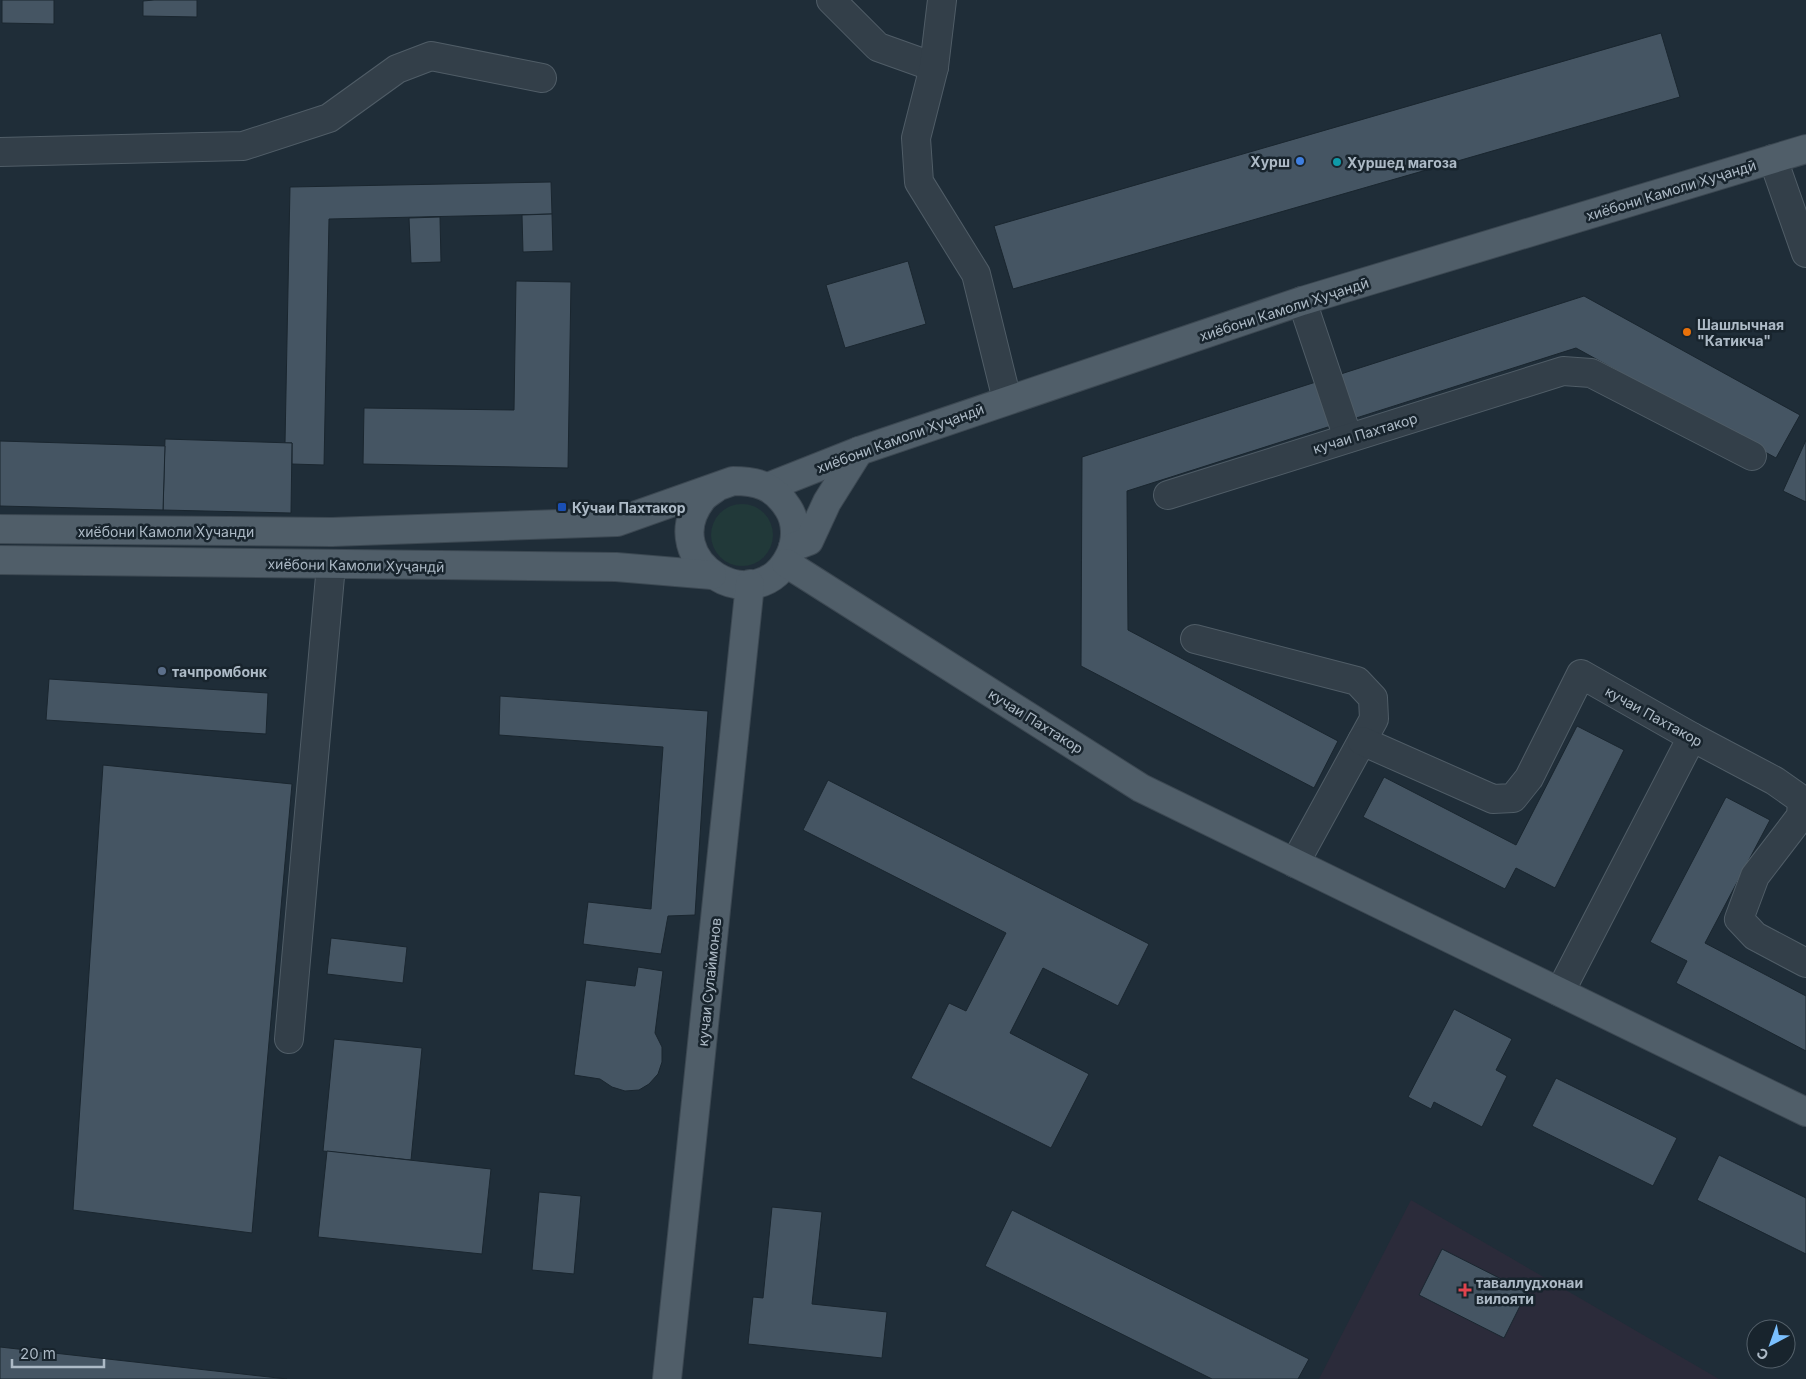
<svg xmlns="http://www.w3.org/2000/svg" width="1806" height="1379" viewBox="0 0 1806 1379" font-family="Inter,sans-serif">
<rect width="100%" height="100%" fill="#1f2d38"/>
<path fill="#2b2b3a" d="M 1411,1200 L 1719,1379 L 1319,1379 Z"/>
<circle fill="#213939" cx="742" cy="535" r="31"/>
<g fill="#455563" stroke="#1a262f">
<path d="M 2,0 L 54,0 L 54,24 L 2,23 Z"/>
<path d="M 154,0 L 197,0 L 197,17 L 143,16 L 143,1 Z"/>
<path d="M 1661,33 L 1680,97 L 1013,289 L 994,226 Z"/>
<path d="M 551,182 L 552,214 L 329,219 L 324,465 L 292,464 L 292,443 L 285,443 L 290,187 Z"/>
<path d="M 552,214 L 553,251 L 523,252 L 522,215 Z"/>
<path d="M 440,217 L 441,262 L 411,263 L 409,218 Z"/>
<path d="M 908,261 L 926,324 L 845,348 L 826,285 Z"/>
<path d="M 516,281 L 571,282 L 568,468 L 363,464 L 364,408 L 514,410 Z"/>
<path d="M 1584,296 L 1800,415 L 1776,458 L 1576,348 L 1127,491 L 1128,630 L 1338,741 L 1314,788 L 1081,666 L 1082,457 Z"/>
<path d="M 165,439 L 292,443 L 291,513 L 163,510 Z"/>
<path d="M 1806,440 L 1806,502 L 1783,491 Z"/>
<path d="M 0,441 L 165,446 L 163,510 L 0,506 Z"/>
<path d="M 49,679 L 268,693 L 266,734 L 46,720 Z"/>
<path d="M 500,696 L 708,711 L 695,915 L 668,916 L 661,954 L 583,944 L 588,902 L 651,909 L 663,747 L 499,735 Z"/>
<path d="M 1577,726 L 1624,750 L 1555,888 L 1516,868 L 1505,889 L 1363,817 L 1384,777 L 1516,845 Z"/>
<path d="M 103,765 L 292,784 L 252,1233 L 73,1210 Z"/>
<path d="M 828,780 L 1149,944 L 1118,1006 L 1043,968 L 1010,1033 L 1089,1074 L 1051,1148 L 911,1078 L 949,1003 L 966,1011 L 1006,933 L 803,830 Z"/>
<path d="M 1726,797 L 1770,820 L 1705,943 L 1806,996 L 1806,1051 L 1676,983 L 1687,961 L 1650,942 Z"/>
<path d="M 331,938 L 407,947 L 403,983 L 327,974 Z"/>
<path d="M 638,967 L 663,971 L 655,1033 L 662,1047 L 662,1062 L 658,1074 L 649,1084 L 639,1090 L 625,1091 L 612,1087 L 600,1079 L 574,1075 L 586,980 L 635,986 Z"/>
<path d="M 1454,1009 L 1512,1039 L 1496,1070 L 1507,1076 L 1482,1127 L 1434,1102 L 1431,1109 L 1408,1097 Z"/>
<path d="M 334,1039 L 422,1048 L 411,1160 L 323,1151 Z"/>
<path d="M 1556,1078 L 1677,1138 L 1653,1186 L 1532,1126 Z"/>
<path d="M 327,1151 L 491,1169 L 482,1254 L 318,1237 Z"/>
<path d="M 1719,1155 L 1806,1198 L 1806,1254 L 1697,1200 Z"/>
<path d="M 539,1192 L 581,1196 L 574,1274 L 532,1270 Z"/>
<path d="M 772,1207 L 822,1212 L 812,1304 L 887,1312 L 882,1358 L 748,1344 L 753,1297 L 763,1298 Z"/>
<path d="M 1012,1210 L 1309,1359 L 1298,1379 L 1212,1379 L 985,1266 Z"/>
<path d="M 1442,1249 L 1527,1292 L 1504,1338 L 1419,1295 Z"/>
<path d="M 0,1347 L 287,1379 L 0,1379 Z"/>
</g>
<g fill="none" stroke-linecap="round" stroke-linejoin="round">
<defs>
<g id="minor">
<path d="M 831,0 L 878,47 L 934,67"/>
<path d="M 942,0 L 934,67 L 916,138 L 919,182 L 976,274 L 1007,400"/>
<path d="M 0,152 L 243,146 L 329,118 L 397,69 L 431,56 L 542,78"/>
<path d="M 1773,159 L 1806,253"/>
<path d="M 1302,301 L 1348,438"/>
<path d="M 1168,495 L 1563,371 L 1591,373 L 1752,456"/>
<path d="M 1195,639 L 1357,681 L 1373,698 L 1374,719 L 1295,863"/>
<path d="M 1362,741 L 1493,799 L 1513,798 L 1529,778 L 1581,674 L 1692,737 L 1775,781 L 1802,800 L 1801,816 L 1755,876 L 1739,919 L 1755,936 L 1806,963"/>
<path d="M 1560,992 L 1692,737"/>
<path d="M 289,1039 L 331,565"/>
</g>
<g id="major">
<path d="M 768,487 L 859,451 L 1302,301 L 1806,149"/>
<path d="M 0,529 L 332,532 L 617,522 L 733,481 C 758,481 774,486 788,508 C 797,522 797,540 790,555 C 757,624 654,561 702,499 C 706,494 712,491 717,487"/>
<path d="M 793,547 L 809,541 L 827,502 L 859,451"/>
<path d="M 0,560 L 616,567 L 712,575"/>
<path d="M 786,563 L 1141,788 L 1806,1112"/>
<path d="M 667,1379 L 750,584"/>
</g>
</defs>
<use href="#minor" stroke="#505d67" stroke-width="30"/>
<use href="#major" stroke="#3c4852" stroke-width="30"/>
<use href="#minor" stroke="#333f49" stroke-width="28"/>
<use href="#major" stroke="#505e69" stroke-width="28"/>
</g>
<circle fill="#3f7fe0" stroke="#18242d" stroke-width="2" cx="1300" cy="161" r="5"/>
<circle fill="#0f9aa8" stroke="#18242d" stroke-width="2" cx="1337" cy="162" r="5"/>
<circle fill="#e8710a" stroke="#18242d" stroke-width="2" cx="1687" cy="332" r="5"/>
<rect fill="#1a4fb4" stroke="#18242d" stroke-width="2" x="557" y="502" width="10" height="10" rx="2.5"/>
<circle fill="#5c6f8a" stroke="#18242d" stroke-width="2" cx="162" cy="671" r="5"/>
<path fill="#e0444e" stroke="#18242d" stroke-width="2" d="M1462.5 1282.5h5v5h5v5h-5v5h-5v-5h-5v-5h5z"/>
<g text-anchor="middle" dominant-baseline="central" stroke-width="5" stroke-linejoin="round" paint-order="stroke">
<g font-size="14" font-weight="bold" fill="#adbac6" stroke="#18242d" text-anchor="start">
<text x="1290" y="161" text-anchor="end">Хурш</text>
<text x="1347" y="162">Хуршед магоза</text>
<text x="1697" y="324">Шашлычная<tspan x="1697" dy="16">"Катикча"</tspan></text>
<text x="572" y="507">Кӯчаи Пахтакор</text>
<text x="172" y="671">тачпромбонк</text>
<text x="1476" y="1282">таваллудхонаи<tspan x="1476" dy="16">вилояти</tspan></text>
</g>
<g font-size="14" fill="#adbac6" stroke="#18242d">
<text transform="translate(1671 190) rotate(-17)">хиёбони Камоли Хуҷандӣ</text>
<text transform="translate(1284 309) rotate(-18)">хиёбони Камоли Хуҷандӣ</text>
<text transform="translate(1365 433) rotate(-17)">кучаи Пахтакор</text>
<text transform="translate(900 438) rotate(-20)">хиёбони Камоли Хуҷандӣ</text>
<text x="166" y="531">хиёбони Камоли Хучанди</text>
<text transform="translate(356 565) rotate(1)">хиёбони Камоли Хуҷандӣ</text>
<text transform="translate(1654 716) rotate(29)">кучаи Пахтакор</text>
<text transform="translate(1036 721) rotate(32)">кучаи Пахтакор</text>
<text transform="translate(709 982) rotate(-84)">кучаи Сулаймонов</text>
</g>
</g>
<g transform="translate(1771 1344) rotate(221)"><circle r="24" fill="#18242d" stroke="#54606a"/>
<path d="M0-4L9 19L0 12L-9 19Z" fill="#7abffd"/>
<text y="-8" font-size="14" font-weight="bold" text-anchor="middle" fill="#adbac6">С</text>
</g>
<path d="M12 1359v8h92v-8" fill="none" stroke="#adbac6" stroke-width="2.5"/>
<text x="20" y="1359" font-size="15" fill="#adbac6" stroke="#18242d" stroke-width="4" paint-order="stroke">20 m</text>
</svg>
